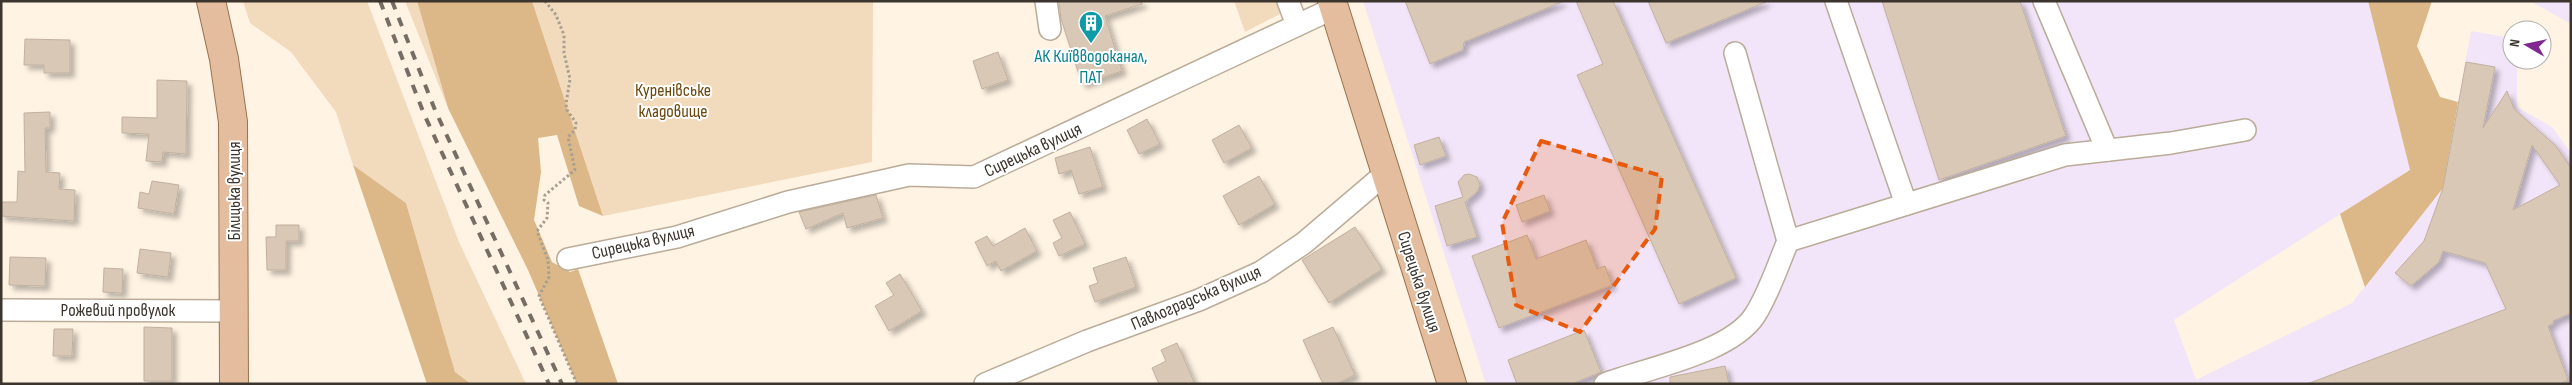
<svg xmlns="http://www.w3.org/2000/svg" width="2572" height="385" viewBox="0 0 2572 385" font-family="'Sofia Sans Condensed',sans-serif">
<defs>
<filter id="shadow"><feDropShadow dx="4.5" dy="4.5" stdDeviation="2.5" flood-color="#0004"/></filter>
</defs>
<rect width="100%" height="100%" fill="#fff3e3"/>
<g fill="#f3e5f9">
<path d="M 1363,1 L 2368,1 L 2410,170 L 2174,320 L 2196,380 L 2352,303 L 2443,188 L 2471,31 L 2512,38 L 2512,60 L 2517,60 L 2517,107 L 2552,127 L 2571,153 L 2571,384 L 1486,384 Z"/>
<path d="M 2530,1 L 2571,1 L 2571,24 Z"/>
</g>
<g fill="#f2dabc">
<path d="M 243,1 L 367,1 L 459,242 L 526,384 L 471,384 L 455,372 L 406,203 L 353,165 L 336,112 L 291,52 L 250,23 Z"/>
<path d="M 405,1 L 417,1 L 448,108 Z"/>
<path d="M 532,1 L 873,1 L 872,162 L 603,216 Z"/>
<path d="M 1234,1 L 1279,1 L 1280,14 L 1245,32 Z"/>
</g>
<g fill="#dcb787">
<path d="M 417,1 L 532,1 L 603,216 L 579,206 L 557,135 L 538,138 L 541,172 L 534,220 L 552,262 L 570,272 L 578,269 L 618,384 L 577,384 L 528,270 L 448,108 Z"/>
<path d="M 2368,1 L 2432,1 L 2417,46 L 2440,97 L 2458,102 L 2443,188 L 2365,287 L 2340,214 L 2410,170 Z"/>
<path d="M 353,165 L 406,203 L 455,372 L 471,384 L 427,384 Z"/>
</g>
<g fill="#dac8b7" stroke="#c1b09f" fill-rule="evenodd" filter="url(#shadow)">
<path d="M 1059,1 L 1142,1 L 1142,4 L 1105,16 L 1122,71 L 1082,84 L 1061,19 Z"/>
<path d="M 1405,1 L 1562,1 L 1562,2 L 1464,42 L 1463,50 L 1430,64 Z"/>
<path d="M 1576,1 L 1613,1 L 1736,278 L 1679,304 L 1577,75 L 1603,64 Z"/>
<path d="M 1648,1 L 1765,1 L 1766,2 L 1666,43 Z"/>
<path d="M 1882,1 L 2020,1 L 2066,136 L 1939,180 Z"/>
<path d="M 25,39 L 70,40 L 70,73 L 44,73 L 44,65 L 24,65 Z"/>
<path d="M 998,52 L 1008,80 L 982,89 L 973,61 Z"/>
<path d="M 2466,62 L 2495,67 L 2483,128 L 2507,91 L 2514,109 L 2555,145 L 2571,168 L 2571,313 L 2553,321 L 2554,323 L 2548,326 L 2568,380 L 2559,384 L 2307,384 L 2506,309 L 2485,263 L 2443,251 L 2439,262 L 2411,286 L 2395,273 L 2424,241 L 2443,188 ZM 2532,145 L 2560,185 L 2513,210 Z"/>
<path d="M 157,80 L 187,81 L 186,154 L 163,152 L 162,162 L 146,161 L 149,134 L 122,133 L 122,117 L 157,118 Z"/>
<path d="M 50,112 L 50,128 L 45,128 L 46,172 L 60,173 L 59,189 L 75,190 L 74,221 L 1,216 L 1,202 L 17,202 L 18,171 L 25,172 L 24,113 Z"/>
<path d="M 1147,119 L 1160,144 L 1139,154 L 1127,130 Z"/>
<path d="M 1239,125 L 1252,148 L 1224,163 L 1212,140 Z"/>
<path d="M 1439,137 L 1446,156 L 1420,165 L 1414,145 Z"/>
<path d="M 1090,147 L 1103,187 L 1079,194 L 1071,170 L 1059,174 L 1055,158 Z"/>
<path d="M 1469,174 L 1477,177 L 1480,185 L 1477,192 L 1465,202 L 1477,237 L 1447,246 L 1435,206 L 1463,197 L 1458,182 L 1464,175 Z"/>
<path d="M 1259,176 L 1275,204 L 1239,225 L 1223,196 Z"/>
<path d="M 152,181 L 179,185 L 174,214 L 138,208 L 140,192 L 149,194 Z"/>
<path d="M 876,195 L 883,218 L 847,228 L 843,213 L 806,229 L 799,212 Z"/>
<path d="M 1544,195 L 1550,211 L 1522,222 L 1516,205 Z"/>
<path d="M 1070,212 L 1085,244 L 1059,256 L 1053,243 L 1062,238 L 1053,220 Z"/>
<path d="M 276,225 L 299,225 L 299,241 L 286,241 L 286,270 L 267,270 L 266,237 L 276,237 Z"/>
<path d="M 1355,227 L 1382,269 L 1329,303 L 1302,260 Z"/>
<path d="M 1025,228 L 1037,251 L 1001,271 L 996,261 L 987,266 L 975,242 L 987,236 L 993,246 Z"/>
<path d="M 1527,235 L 1536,259 L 1586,240 L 1597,269 L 1605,266 L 1612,285 L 1499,328 L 1472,256 Z"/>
<path d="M 140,249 L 171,253 L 168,277 L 137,273 Z"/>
<path d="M 10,257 L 46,258 L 45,286 L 9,285 Z"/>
<path d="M 1126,257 L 1136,287 L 1095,302 L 1089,286 L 1098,283 L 1093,268 Z"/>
<path d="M 104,268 L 123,269 L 122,293 L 103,292 Z"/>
<path d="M 900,274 L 922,311 L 889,331 L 875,306 L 894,295 L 886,283 Z"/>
<path d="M 144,327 L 172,328 L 172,381 L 144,381 Z"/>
<path d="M 1333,327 L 1355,375 L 1336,384 L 1323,384 L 1303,340 Z"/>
<path d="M 54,329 L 73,329 L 72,356 L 53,356 Z"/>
<path d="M 1584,330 L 1601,372 L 1572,384 L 1517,384 L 1508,360 Z"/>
<path d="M 1177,343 L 1195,384 L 1159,384 L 1152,368 L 1166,361 L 1161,350 Z"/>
<path d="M 1725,366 L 1729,384 L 1670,384 L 1670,377 Z"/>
</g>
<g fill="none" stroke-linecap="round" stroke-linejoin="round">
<defs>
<g id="minor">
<path d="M 1046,1 L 1050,29"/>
<path d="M 1288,1 L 1297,25"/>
<path d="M 1836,1 L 1906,204"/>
<path d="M 2044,1 L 2107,150"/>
<path d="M 1735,53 L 1788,241"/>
<path d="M 568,259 L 677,237 L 788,202 L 909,175 L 974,177 L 1334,8"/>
<path d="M 1,310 L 234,311"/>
<path d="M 985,384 L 1087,341 L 1199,300 L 1261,272 L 1304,243 L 1385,174"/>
<path d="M 1605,384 C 1647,368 1731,353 1755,315 C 1769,293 1778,265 1788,241 L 2065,155 L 2171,143 L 2245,130"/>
</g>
<g id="major">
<path d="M 211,1 L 224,59 L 233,122 L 234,384"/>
<path d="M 1332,1 L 1452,384"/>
</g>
</defs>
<use href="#minor" stroke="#baac99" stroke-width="24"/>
<use href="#major" stroke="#9c714d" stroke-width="30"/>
<path stroke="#a89f93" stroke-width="3" stroke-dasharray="2.5 2.5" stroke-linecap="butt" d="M 545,1 L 556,15 L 564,35 L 564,53 L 570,79 L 566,104 L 567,110 L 576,123 L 575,130 L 568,137 L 575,170 L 545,195 L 544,200 L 548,203 L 547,218 L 537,231 L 548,260 L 549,277 L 539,296 L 577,384"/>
<use href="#minor" stroke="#fff" stroke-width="21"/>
<use href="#major" stroke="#e3bd9e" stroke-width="28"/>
<g stroke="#766e65" stroke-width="4" stroke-dasharray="9 9" stroke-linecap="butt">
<path d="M 380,1 L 424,114 L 549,384"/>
<path d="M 392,1 L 435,110 L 562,384"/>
</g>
</g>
<path fill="#e8590c" fill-opacity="0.2" stroke="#e8590c" stroke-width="4" stroke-dasharray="10 6" stroke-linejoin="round" d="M 1541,141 L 1662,176 L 1655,229 L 1580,332 L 1516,305 L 1502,223 Z"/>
<defs>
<symbol id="building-pin" viewBox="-11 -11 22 30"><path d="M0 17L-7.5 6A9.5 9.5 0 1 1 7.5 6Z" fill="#0f9aa8" stroke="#fff"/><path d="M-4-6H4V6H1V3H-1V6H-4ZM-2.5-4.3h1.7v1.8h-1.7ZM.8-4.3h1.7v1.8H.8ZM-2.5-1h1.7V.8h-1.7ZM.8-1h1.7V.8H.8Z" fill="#fff"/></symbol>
</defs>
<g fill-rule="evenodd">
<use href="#building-pin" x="1077" y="9" width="28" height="38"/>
</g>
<g text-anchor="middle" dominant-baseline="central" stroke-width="4" stroke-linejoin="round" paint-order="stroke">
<g font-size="18" fill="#0d838f" stroke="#fff">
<text x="1091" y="56">АК Київводоканал,<tspan x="1091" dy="21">ПАТ</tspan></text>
</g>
<g font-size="18" fill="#6b470c" stroke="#fff">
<text x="673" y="90">Куренівське<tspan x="673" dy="21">кладовище</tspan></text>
</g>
<g font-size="18" fill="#3b352e" stroke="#fff">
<text transform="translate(1033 150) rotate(-25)">Сирецька вулиця</text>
<text transform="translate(234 191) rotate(-90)">Білицька вулиця</text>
<text transform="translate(643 242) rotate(-13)">Сирецька вулиця</text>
<text transform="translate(1419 282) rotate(72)">Сирецька вулиця</text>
<text transform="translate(1196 298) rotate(-23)">Павлоградська вулиця</text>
<text x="118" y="310">Рожевий провулок</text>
</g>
</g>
<rect width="2572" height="385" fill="none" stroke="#3b352e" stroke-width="5"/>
<g transform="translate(2527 45) rotate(279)"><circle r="24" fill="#ffffff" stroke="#b1aeab"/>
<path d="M0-4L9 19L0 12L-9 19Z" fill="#822692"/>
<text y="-8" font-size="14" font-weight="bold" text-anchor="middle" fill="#3b352e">N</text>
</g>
</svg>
